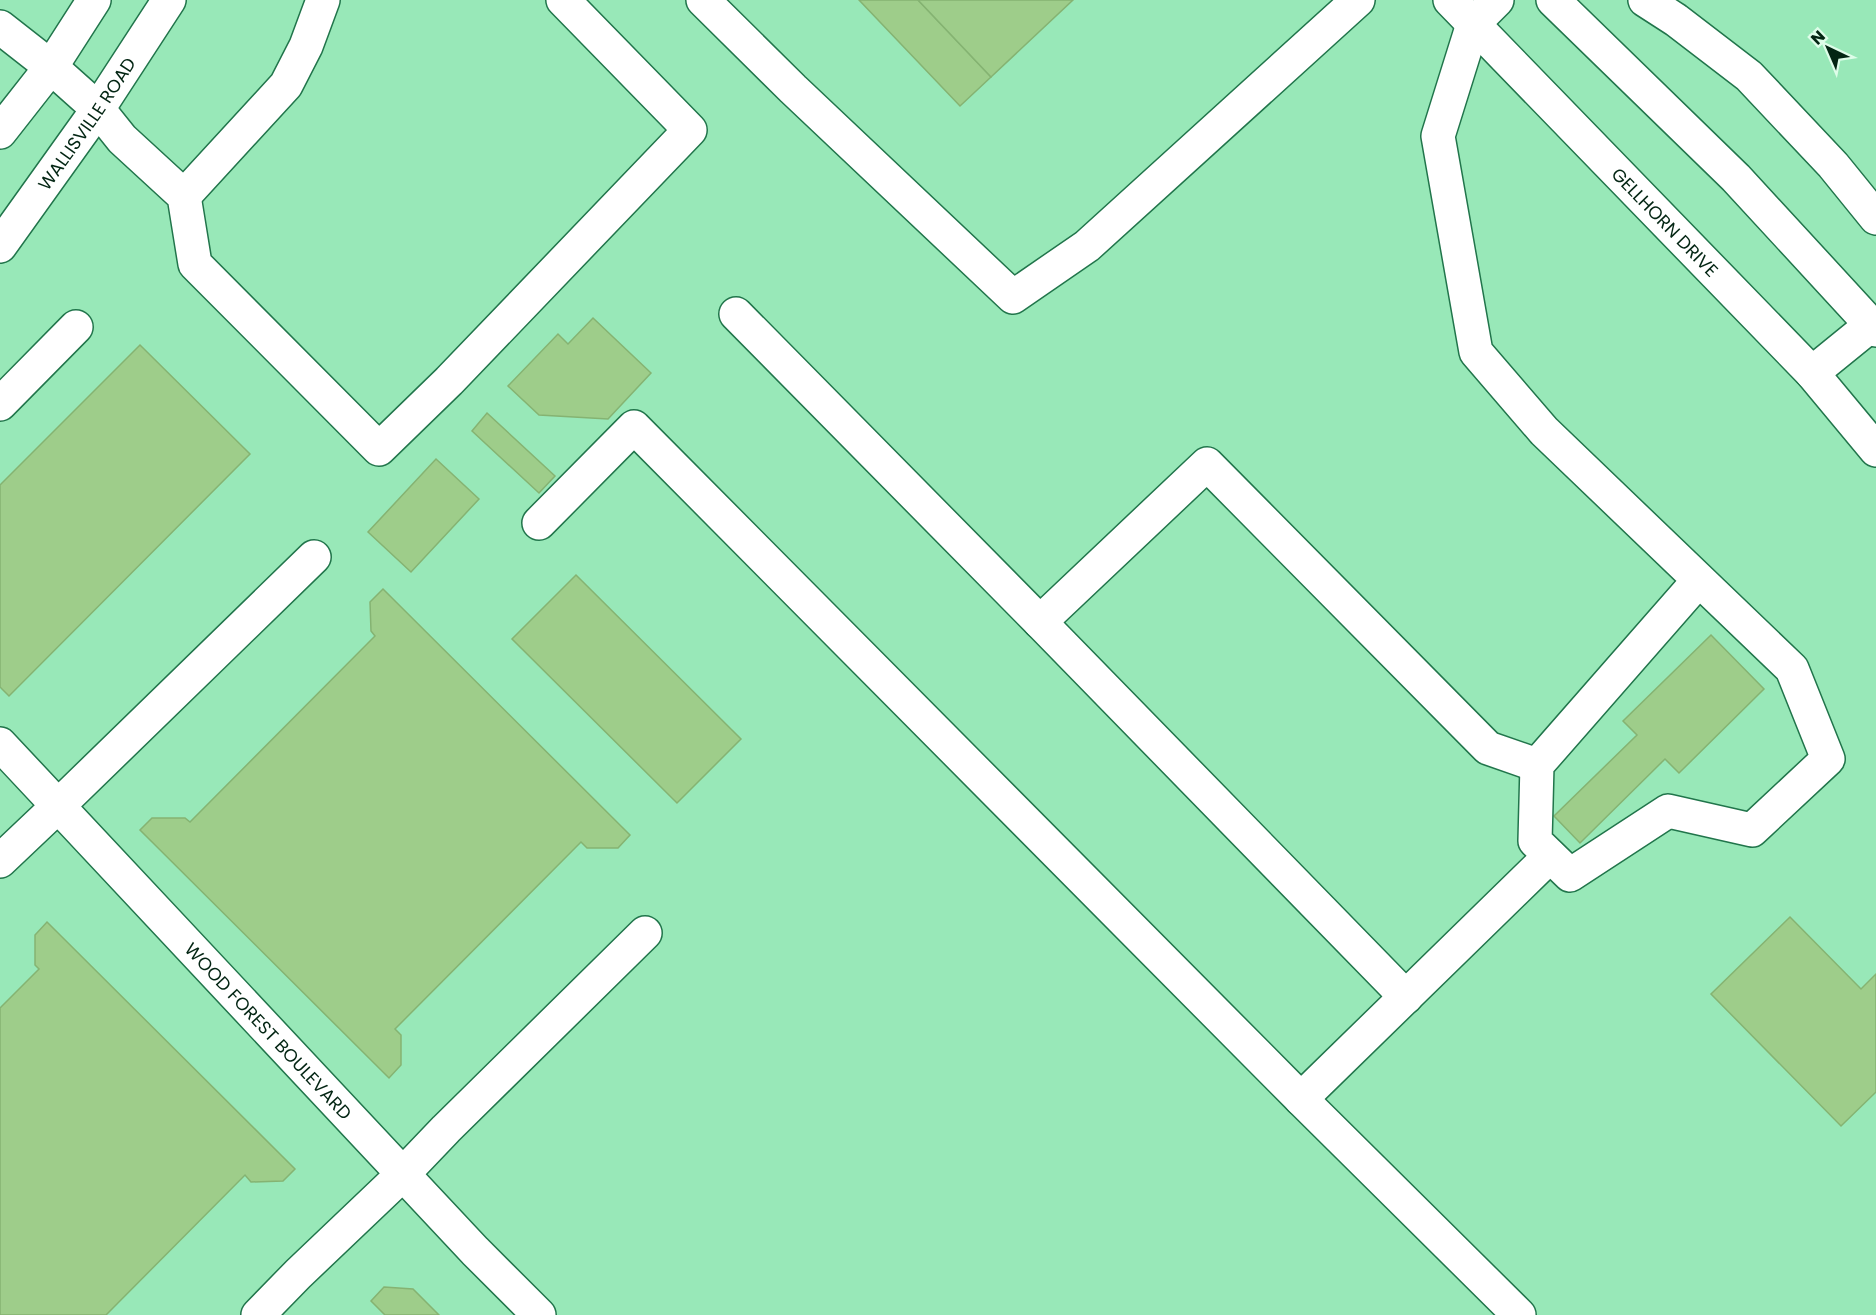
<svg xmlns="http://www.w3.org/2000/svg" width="1876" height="1315" viewBox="0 0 1876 1315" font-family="Poppins,sans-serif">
<rect width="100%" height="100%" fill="#98e8b8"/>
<g fill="#9ecd8a" stroke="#85b372" stroke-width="1.5">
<path d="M 859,0 L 918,0 L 991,77 L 960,106 Z"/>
<path d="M 918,0 L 1073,0 L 991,77 Z"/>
<path d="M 593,318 L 651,373 L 608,419 L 539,415 L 508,386 L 558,334 L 568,344 Z"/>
<path d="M 140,345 L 250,454 L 9,696 L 0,687 L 0,485 Z"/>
<path d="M 487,413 L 555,476 L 539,493 L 472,431 Z"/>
<path d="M 436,459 L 479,499 L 411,572 L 368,532 Z"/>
<path d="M 576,575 L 741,739 L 677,803 L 512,639 Z"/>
<path d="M 383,589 L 630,835 L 618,848 L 587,848 L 581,842 L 395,1029 L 401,1035 L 401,1065 L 389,1078 L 140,830 L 152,818 L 185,818 L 190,822 L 375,636 L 371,631 L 370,602 Z"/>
<path d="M 1711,635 L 1764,689 L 1679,773 L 1665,759 L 1580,843 L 1554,816 L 1637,735 L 1623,721 Z"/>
<path d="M 1790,917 L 1861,989 L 1876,974 L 1876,1092 L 1841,1126 L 1711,994 Z"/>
<path d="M 47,922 L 295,1169 L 283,1181 L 251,1182 L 245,1175 L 106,1315 L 0,1315 L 0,1008 L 39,969 L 35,965 L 35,935 Z"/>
<path d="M 384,1287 L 413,1289 L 439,1315 L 385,1315 L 371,1301 Z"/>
</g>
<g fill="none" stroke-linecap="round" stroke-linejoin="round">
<defs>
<g id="minor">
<path d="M 703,0 L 793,89 L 1013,297 L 1087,246 L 1358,0"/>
<path d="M 1497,0 L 1473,24 L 1438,136 L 1476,352 L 1544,431 L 1792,669 L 1828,759 L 1752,830 L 1668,811 L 1570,875 L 1535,841 L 1537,765 L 1699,580"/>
<path d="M 1645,0 L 1676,20 L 1749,76 L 1833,165 L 1876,218"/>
<path d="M 0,27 L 51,67"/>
<path d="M 98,109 L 122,139 L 184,196 L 195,264 L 379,449 L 449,381 L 690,130 L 563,0"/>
<path d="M 184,196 L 286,85 L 306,46 L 323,0"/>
<path d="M 736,314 L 1040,622 L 1207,464 L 1488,748 L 1537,765"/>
<path d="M 0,404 L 76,327"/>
<path d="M 539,523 L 634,427 L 1301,1099 L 1550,856"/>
<path d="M 1040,622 L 1406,997"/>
<path id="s1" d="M 0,744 L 475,1251 L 539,1315"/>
<path d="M 0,861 L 58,806 L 314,557"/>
<path d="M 1301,1099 L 1519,1315"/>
<path d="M 258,1315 L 298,1274 L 403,1174 L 446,1129 L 645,933"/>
</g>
<g id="major">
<path id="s2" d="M 1450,0 L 1812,373 L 1876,450"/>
<path d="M 1553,0 L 1736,178 L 1876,330"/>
<path d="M 51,67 L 98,109"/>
<path d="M 0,132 L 51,67 L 94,0"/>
<path id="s3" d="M 0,246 L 98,109 L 169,0"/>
<path d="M 1812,373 L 1871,325"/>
</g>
</defs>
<use href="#minor" stroke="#21754b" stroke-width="36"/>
<use href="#major" stroke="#21754b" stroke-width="36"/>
<use href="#minor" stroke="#fff" stroke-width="33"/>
<use href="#major" stroke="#fff" stroke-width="33"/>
</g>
<g text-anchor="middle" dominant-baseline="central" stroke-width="4.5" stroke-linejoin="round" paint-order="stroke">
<g font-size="18" fill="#032513" stroke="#defde9">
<text stroke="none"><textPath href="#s3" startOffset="150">WALLISVILLE ROAD</textPath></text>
<text stroke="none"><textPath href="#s2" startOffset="309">GELLHORN DRIVE</textPath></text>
<text stroke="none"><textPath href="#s1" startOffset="393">WOOD FOREST BOULEVARD</textPath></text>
</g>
</g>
<g transform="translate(1828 48) rotate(316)" stroke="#defde9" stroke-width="4.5" paint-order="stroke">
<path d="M0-4.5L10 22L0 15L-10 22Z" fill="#032513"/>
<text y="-9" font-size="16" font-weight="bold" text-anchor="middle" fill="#032513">N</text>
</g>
</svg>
